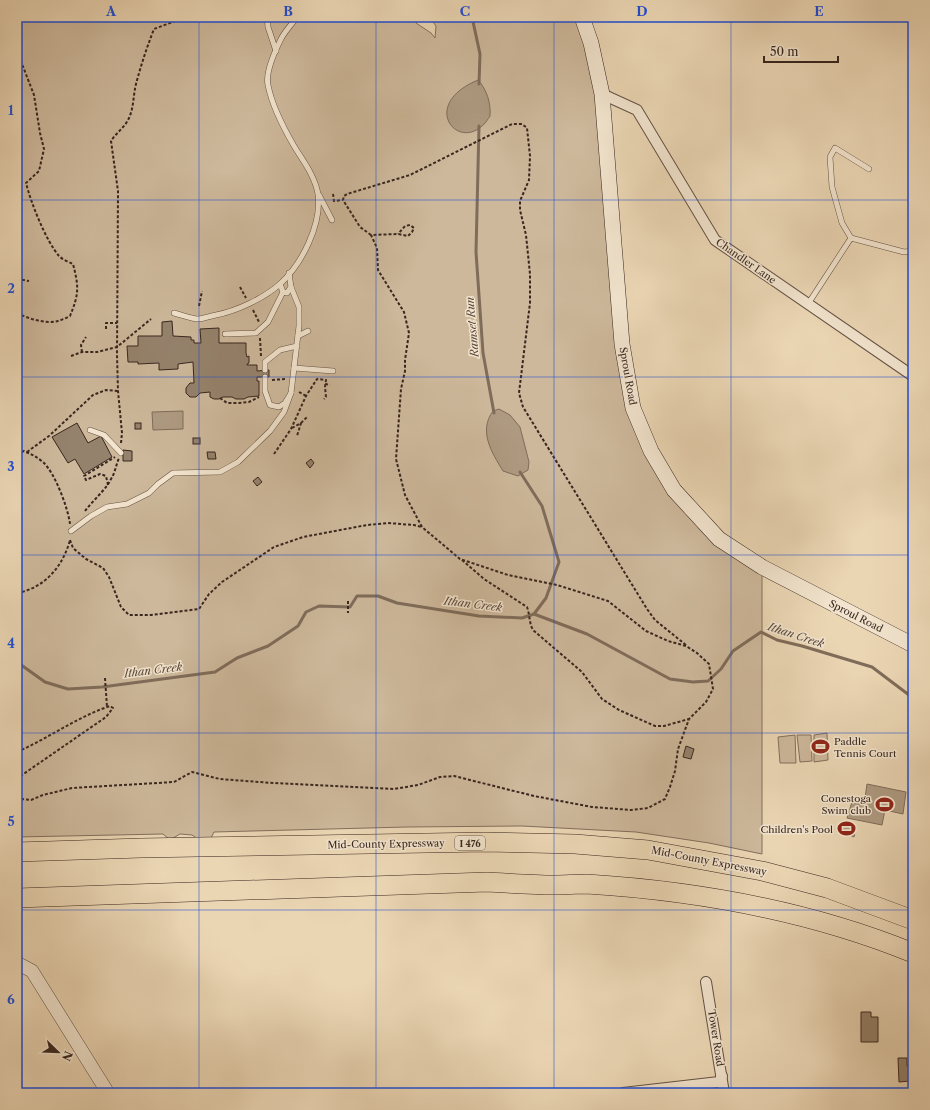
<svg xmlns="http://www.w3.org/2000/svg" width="930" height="1110" viewBox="0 0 930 1110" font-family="'Libre Caslon Text',serif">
<rect width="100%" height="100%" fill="#ebd6b4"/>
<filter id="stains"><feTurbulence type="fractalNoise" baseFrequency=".005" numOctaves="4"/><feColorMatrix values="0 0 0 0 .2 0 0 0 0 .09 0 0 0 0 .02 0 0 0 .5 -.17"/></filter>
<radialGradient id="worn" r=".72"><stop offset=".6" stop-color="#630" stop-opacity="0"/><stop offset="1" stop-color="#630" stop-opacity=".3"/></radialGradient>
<g fill="#cdb89b" stroke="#826f5d">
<path d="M 17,17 L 415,17 L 416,23 L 431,33 L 435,38 L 436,26 L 433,22 L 433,17 L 582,17 L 591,43 L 633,408 L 674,490 L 762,567 L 762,854 L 709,843 L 636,832 L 522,826 L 407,827 L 214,832 L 210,840 L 198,839 L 192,835 L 180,834 L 170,840 L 163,834 L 17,837 Z"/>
<path d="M 827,733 L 828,760 L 814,762 L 814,735 Z"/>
<path d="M 795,735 L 796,763 L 780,763 L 778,737 Z"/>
<path d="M 811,735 L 812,761 L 800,762 L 797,735 Z"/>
</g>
<g fill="#ae9a81" stroke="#7f6c5a">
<path d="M 478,80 C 487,90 491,103 490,116 C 488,119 485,124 482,126 C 456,150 420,104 478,80 Z"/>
<path d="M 499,409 L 510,415 L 520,427 L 529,462 L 528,470 L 518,476 L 503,471 C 492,453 478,431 493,411 Z"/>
<path d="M 183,411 L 183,429 L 153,430 L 152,412 Z"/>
<path d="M 867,784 L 906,792 L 903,814 L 885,810 L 882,825 L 847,818 L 852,802 L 864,805 Z"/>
<path d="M 839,825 L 856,826 L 854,837 L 848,834 L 837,832 Z"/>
</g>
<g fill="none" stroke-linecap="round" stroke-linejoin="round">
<g stroke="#7f6c5a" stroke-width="3">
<path d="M 472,17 L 480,54 L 479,84"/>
<path d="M 479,126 L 476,252 L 483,353 L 494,413"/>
<path d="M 520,472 L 542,506 L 559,562 L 546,598 L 534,614"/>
<path d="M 17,662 L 45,682 L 68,689 L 102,687 L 215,672 L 237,658 L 268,646 L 298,626 L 306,612 L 319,606 L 350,607 L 357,596 L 378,596 L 397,603 L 479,616 L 522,618 L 534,614 L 587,634 L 670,679 L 693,682 L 708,681 L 721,669 L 733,651 L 761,632 L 777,640 L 802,646 L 872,667 L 913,698"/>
</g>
</g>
<g fill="#95826c" stroke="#38261f">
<path d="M 172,321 L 173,336 L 191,337 L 191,340 L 194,340 L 194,343 L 201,343 L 200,329 L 219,328 L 219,343 L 246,343 L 246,353 L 247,357 L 249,356 L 249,363 L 247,364 L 247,365 L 257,365 L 257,371 L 269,370 L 269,377 L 257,377 L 257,381 L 259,381 L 259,396 L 248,397 L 244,399 L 236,399 L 232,397 L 223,397 L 219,399 L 214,399 L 210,397 L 210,392 L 200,393 L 196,397 L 190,397 L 186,393 L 186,388 L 190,383 L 194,383 L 193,362 L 178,364 L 178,369 L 159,370 L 159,363 L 138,364 L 138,362 L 128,362 L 127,346 L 138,346 L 138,336 L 162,336 L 162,322 Z"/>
<path d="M 77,423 L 88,443 L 101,436 L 112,457 L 84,474 L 75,459 L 68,463 L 52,437 Z"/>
<rect x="135" y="423" width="6" height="6"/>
<rect x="193" y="438" width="7" height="6"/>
<path d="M 123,450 L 132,451 L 132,461 L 123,461 Z"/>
<path d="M 207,452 L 215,452 L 216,459 L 208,459 Z"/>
<path d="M 311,459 L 314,463 L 310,468 L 306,463 Z"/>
<path d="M 258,477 L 262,482 L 257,486 L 253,481 Z"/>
<path d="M 686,746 L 694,749 L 691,759 L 683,757 Z"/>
<path d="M 861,1012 L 871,1012 L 871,1017 L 878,1017 L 878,1042 L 861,1042 Z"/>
<path d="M 898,1058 L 907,1058 L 907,1066 L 910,1066 L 910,1081 L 899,1082 Z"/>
</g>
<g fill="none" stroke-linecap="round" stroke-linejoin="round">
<defs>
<g id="service">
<path d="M 267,17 L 268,27 L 276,51"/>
<path d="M 319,195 L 332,220"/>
<path d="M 851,238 L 904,252 L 913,251"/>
<path d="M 280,284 L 283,292 L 287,293 L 291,287"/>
<path d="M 808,304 L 851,238 L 842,223 L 832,187 L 830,157 L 835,148 L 869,169"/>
<path d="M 174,313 C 182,315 191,319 198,319 C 203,319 210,316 216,315 C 237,311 264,298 280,284 C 302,264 322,224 318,194 C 315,176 303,161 294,146 C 283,127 272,106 268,85 C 265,72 275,51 281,39 C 285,31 292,24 297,17"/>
<path d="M 225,334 L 256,333 L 268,322 L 283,292"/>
<path d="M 298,336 L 308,331"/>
<path d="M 294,368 L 333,371"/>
<path d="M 265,370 L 265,362 L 280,350 L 297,346"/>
<path d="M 265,377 L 265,391 L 270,405 L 279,407 L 285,403 L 291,393 L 299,326 L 299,307 L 291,287 L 289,273"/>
<path d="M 90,430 L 104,435 L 121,453"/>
<path d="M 71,531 L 91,516 L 107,507 L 127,504 L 149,493 L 158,484 L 173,473 L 220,472 L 238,462 L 270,431 L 284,412 L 291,393"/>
</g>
<g id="minor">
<path d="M 602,94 L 637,110 L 715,240 L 913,376"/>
<path d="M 706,982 L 724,1093"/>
<path d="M 623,1093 L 719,1082 L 722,1076"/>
</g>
<path id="tertiary" d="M 17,963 L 32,971 L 108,1093"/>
<path id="secondary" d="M 582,17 L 591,43 L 602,94 L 622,344 L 633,408 L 651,451 L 674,490 L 719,539 L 762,567 L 913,645"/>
<g id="motorway">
<path d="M 17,852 L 141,848 L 485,842 L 575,844 L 648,850 L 762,871 L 827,888 L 913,920"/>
<path d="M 17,898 L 487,882 C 509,883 532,885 554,885 C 565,885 576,884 587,884 C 698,891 810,911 913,953"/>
</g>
</defs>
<use href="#service" stroke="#655244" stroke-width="6"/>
<use href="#minor" stroke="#655244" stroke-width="12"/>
<use href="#tertiary" stroke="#655244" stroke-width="14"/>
<use href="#secondary" stroke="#38261f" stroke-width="16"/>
<use href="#motorway" stroke="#38261f" stroke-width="20"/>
<g stroke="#38261f" stroke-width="2" stroke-dasharray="3 2" stroke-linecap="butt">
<path d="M 189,17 L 204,18 L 224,17"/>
<path d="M 17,51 L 34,95 L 40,133 L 44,149 L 39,171 L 26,183 C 31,203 46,241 59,256 C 63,260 69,262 73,264 C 79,287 79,294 70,316 C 66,318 62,320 58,321 C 45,324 29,319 17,313"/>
<path d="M 333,194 L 334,201 L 343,200"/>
<path d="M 371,235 L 360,227 L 343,200 L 344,196 L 347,194 L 410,175 L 512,124 L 522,124 L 527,128 L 530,156 L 529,180 L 520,201 L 520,210 L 526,235 L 530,274 L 530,303 L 519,393 L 523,407 L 647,609 L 655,620 L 686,645"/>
<path d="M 17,279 L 29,281"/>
<path d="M 240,287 L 246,298"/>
<path d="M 199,306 L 202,291"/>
<path d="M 253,310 L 259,322"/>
<path d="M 106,329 L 106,323 L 117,323"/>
<path d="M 260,338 L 261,356"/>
<path d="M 82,352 L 81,345 L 86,337"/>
<path d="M 71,356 L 82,352 L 97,352 L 117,347 L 151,319"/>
<path d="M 272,380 L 285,379"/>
<path d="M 325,384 L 330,385"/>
<path d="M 299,392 L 306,396"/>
<path d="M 220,398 L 227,403 L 239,403 L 249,402 L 259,397"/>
<path d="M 301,423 L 307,417"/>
<path d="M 292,428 L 301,423 L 297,436"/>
<path d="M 121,443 L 122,433 L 118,391 L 117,355 L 118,191 L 111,141 C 116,133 124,128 128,120 C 134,109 133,96 136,84 C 141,65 147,47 154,29 L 186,17"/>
<path d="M 27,452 L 49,436 L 93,395 L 106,390 L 118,391"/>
<path d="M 17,454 L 24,451 C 31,454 37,457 43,462 C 55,473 68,508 70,524"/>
<path d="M 274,454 L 291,429 L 306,396 L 317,379 L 326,380 L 325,387 L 326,397 L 324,399"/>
<path d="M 108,485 L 106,476 L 100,474 L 86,480 L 84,476 L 115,457"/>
<path d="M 85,511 C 93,500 105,491 111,479 C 115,473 116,465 119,458"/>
<path d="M 70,540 L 73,548 L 86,559 L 103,568 L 109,577 L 121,607 L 129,615 L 151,615 L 199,609 L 209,594 L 222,582 L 274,547 L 303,537 L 367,525 L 388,523 L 414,525 L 422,527"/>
<path d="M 462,560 L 484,579 L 527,607 C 530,615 529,623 533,630 L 582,672 L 602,699 L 619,710 L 655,726 L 664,726 L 689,719"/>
<path d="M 17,593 C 45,588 63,566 70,540"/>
<path d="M 348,601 L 348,613"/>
<path d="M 105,678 L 107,707"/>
<path d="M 17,752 C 49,738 77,717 110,706 L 113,708 L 106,717 L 22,775 L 17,779"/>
<path d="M 17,796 L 21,799 L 31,800 L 43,795 L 72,788 L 174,782 L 192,772 L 220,779 L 273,783 L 394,789 L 418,785 L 440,777 L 454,776 L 534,796 L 592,807 L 631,810 L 648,808 L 665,799 L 670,787 L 675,771 L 678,749 L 689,719 L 706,702 L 713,689 L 709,664 L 697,653 L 686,646 L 668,641 L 646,631 L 608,601 L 557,585 L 508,575 L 460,559 L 422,527 L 405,495 L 396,459 L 401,389 L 405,371 L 405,360 L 409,333 L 404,312 L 378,270 L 377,248 L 371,235 L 398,234 L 408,236 L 412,232 L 414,228 L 410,225 L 405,226 L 398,234"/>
</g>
<use href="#service" stroke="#f2e4ce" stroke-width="5"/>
<use href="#minor" stroke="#f2e4ce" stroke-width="10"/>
<use href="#tertiary" stroke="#f2e4ce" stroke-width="13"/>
<use href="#secondary" stroke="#f2e4ce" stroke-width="15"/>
<use href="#motorway" stroke="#ebd6b4" stroke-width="19"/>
</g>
<path fill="none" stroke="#1d4ed8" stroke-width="1" stroke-opacity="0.55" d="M 199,17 L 199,1093M 376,17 L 376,1093M 554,17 L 554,1093M 731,17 L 731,1093M 17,200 L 913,200M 17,377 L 913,377M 17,555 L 913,555M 17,733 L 913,733M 17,910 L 913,910"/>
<defs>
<symbol id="stadium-bare" viewBox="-9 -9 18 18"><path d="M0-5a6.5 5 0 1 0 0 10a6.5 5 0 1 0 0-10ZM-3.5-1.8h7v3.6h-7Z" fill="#8f2418" stroke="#f2e4ce" stroke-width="2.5" paint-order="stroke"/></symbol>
</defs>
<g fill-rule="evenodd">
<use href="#stadium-bare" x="808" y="734" width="25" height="25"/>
<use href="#stadium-bare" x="872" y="792" width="25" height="25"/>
<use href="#stadium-bare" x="834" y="816" width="25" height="25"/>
</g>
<g text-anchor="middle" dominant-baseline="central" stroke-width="3" stroke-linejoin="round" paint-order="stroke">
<rect fill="#f2e4ce" stroke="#705f54" stroke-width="1" x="455" y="836" width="30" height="14" rx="3"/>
<g font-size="9" font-weight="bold" fill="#38261f">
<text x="470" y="843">I 476</text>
</g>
<g font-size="10" fill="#38261f" stroke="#f2e4ce">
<text transform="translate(746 261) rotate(35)">Chandler Lane</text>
<text transform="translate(628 376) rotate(80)">Sproul Road</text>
<text transform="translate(856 616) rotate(27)">Sproul Road</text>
<text transform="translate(386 844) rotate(-1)">Mid-County Expressway</text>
<text transform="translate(709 861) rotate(11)">Mid-County Expressway</text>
<text transform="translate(716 1038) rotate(81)">Tower Road</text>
</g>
<g font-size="10" fill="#38261f" stroke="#f2e4ce" text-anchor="end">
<text x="834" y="741" text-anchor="start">Paddle<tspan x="834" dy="12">Tennis Court</tspan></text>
<text x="871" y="798">Conestoga<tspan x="871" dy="12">Swim club</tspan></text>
<text x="833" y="829">Children's Pool</text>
</g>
<g font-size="11" font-style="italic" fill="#5b493c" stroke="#f2e4ce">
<text transform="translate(472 327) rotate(-95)">Ramset Run</text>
<text transform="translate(473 604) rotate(7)">Ithan Creek</text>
<text transform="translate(796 635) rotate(18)">Ithan Creek</text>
<text transform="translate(153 670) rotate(-7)">Ithan Creek</text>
</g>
</g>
<rect width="930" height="1110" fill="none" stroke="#ebd6b4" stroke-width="44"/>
<g transform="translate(58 1052) rotate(113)" stroke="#f2e4ce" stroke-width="3" paint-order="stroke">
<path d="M0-3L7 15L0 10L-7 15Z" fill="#38261f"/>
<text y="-6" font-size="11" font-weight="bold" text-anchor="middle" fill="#38261f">N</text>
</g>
<path d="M764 56v6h74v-6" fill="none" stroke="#38261f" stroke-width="2"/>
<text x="770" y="56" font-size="12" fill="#38261f" stroke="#f2e4ce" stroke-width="3" paint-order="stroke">50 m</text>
<rect x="22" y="22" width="886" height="1066" fill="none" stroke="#1d4ed8" stroke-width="1.5"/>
<g font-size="13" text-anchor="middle" font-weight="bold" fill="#1d4ed8">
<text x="111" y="16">A</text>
<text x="288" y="16">B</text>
<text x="465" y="16">C</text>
<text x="642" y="16">D</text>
<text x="819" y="16">E</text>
<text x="11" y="115">1</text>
<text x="11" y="293">2</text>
<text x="11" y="471">3</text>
<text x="11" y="648">4</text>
<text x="11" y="826">5</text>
<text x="11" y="1004">6</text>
</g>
<rect width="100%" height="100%" filter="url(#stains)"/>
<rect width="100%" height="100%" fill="url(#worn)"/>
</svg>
